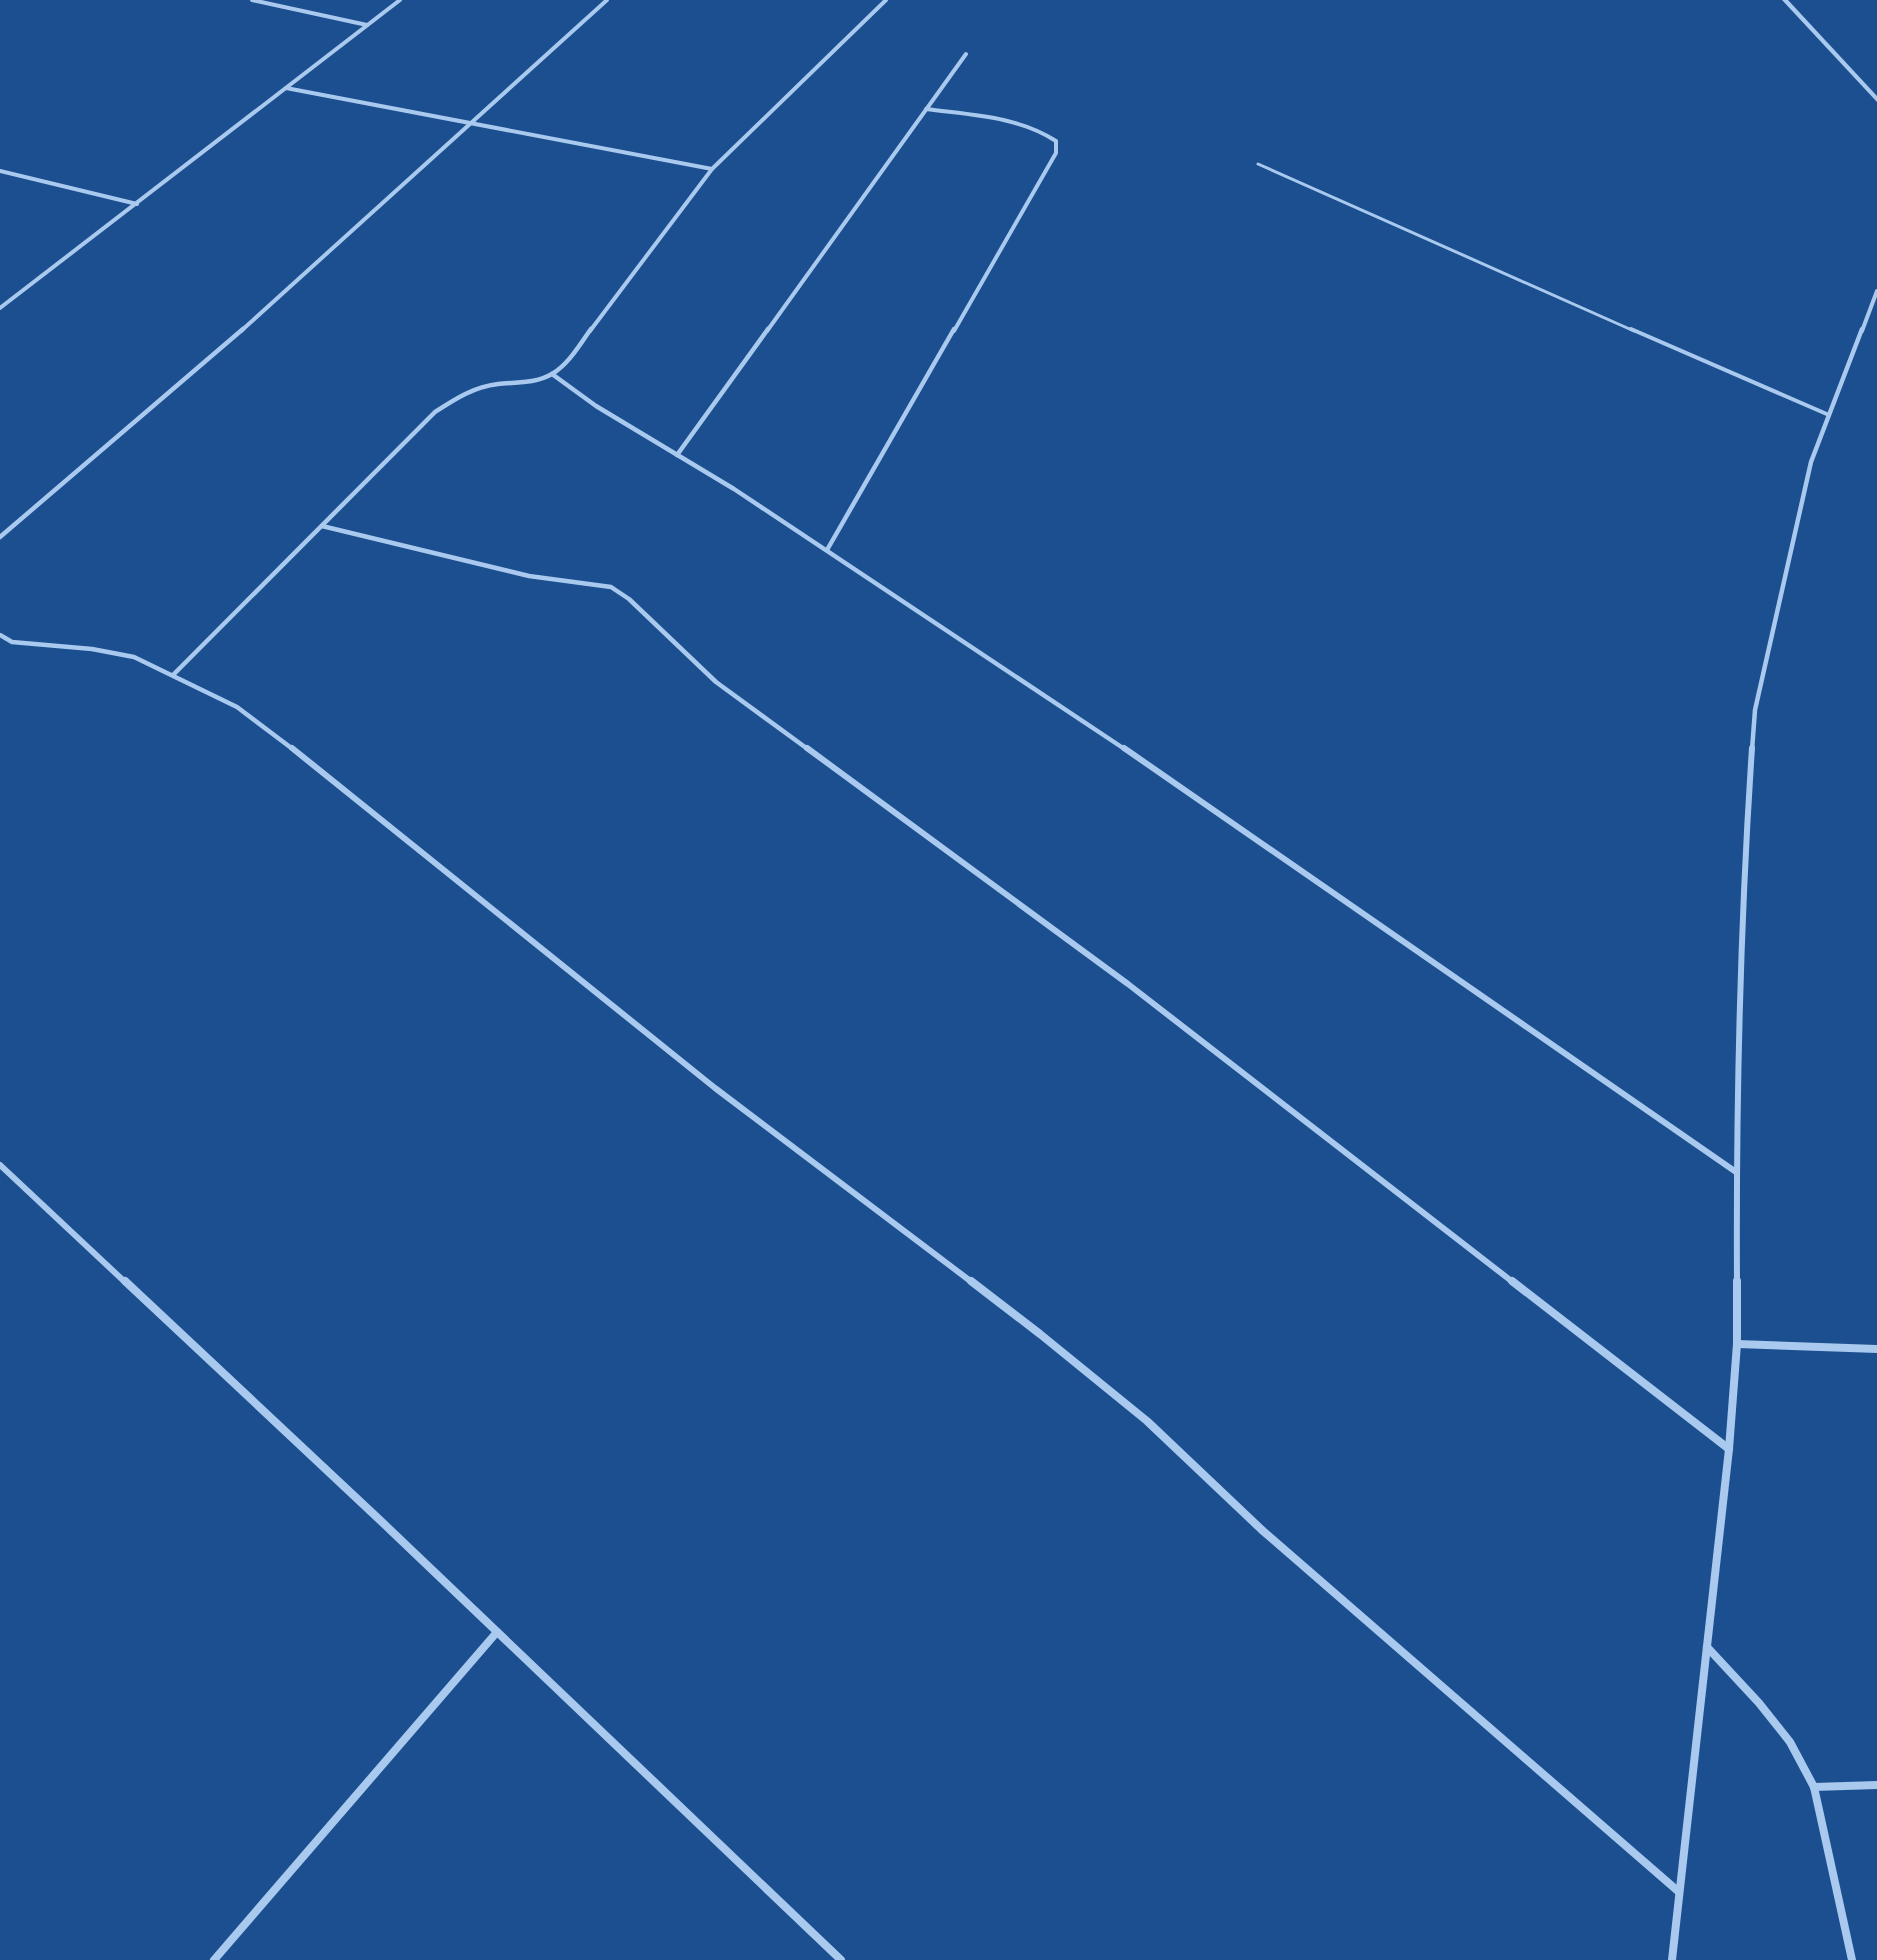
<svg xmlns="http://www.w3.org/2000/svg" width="1877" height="1960" viewBox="0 0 1877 1960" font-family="Rubik,sans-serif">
<rect width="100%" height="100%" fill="#1b4f8f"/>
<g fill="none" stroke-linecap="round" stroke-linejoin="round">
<path stroke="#a9c9ee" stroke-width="3" d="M 1258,164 L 1634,331"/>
<path stroke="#a9c9ee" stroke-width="4" d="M 1631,329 L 1829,415"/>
<g stroke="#a9c9ee" stroke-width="4">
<path d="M 252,0 L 367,25"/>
<path d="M 286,88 L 712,169"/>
<path d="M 926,109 C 971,115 1017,116 1056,141 L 1056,153 L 954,331"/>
<path d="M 0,171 L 137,204"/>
<path d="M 0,308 L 400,0"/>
<path d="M 241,331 L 607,0"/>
<path d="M 590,331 L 712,169 L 886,0"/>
<path d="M 767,331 L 966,54"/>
<path d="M 1862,331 L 1877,291"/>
</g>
<g stroke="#a9c9ee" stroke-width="4.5">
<path d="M 552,374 L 596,406 L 734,489 L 1126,750"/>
<path d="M 677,455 L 768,329"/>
<path d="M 322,526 L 529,576 L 611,587 L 629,599 L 716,682 L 809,750"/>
<path d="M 0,537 L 243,329"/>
<path d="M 827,550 L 954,329"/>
<path d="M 0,635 L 12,642 L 92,649 L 134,657 L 237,707 L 294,750"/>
<path d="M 173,675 L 435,412 C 455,399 473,387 498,384 C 517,382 534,384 552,374 C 569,364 580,344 591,329"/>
<path d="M 1752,750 L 1755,710 L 1811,462 L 1862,329"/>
</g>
<g stroke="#a9c9ee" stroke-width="6">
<path d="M 292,748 L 715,1088 L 973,1283"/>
<path d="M 807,748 L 1128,984 L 1514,1283"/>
<path d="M 1124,748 L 1736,1172"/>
<path d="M 0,1165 L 126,1283"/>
<path d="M 1737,1283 C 1736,1105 1740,926 1752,748"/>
</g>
<g stroke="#a9c9ee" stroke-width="8">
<path d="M 125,1281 L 382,1522 L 841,1960"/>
<path d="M 971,1281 L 1040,1334 L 1147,1421 L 1263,1531 L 1679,1892"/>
<path d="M 1512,1281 L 1729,1449"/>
<path d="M 1737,1344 L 1877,1349"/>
<path d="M 1707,1647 L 1759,1703 L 1790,1742 L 1814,1787 L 1852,1960"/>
<path d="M 1814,1787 L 1877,1785"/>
<path d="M 214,1960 L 497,1632"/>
<path d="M 1672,1960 L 1729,1449 L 1737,1344 L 1737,1281"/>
</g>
<path fill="#a9c9ee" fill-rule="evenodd" d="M 1782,0 L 1788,0 L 1877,96 L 1877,102 Z"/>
</g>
</svg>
